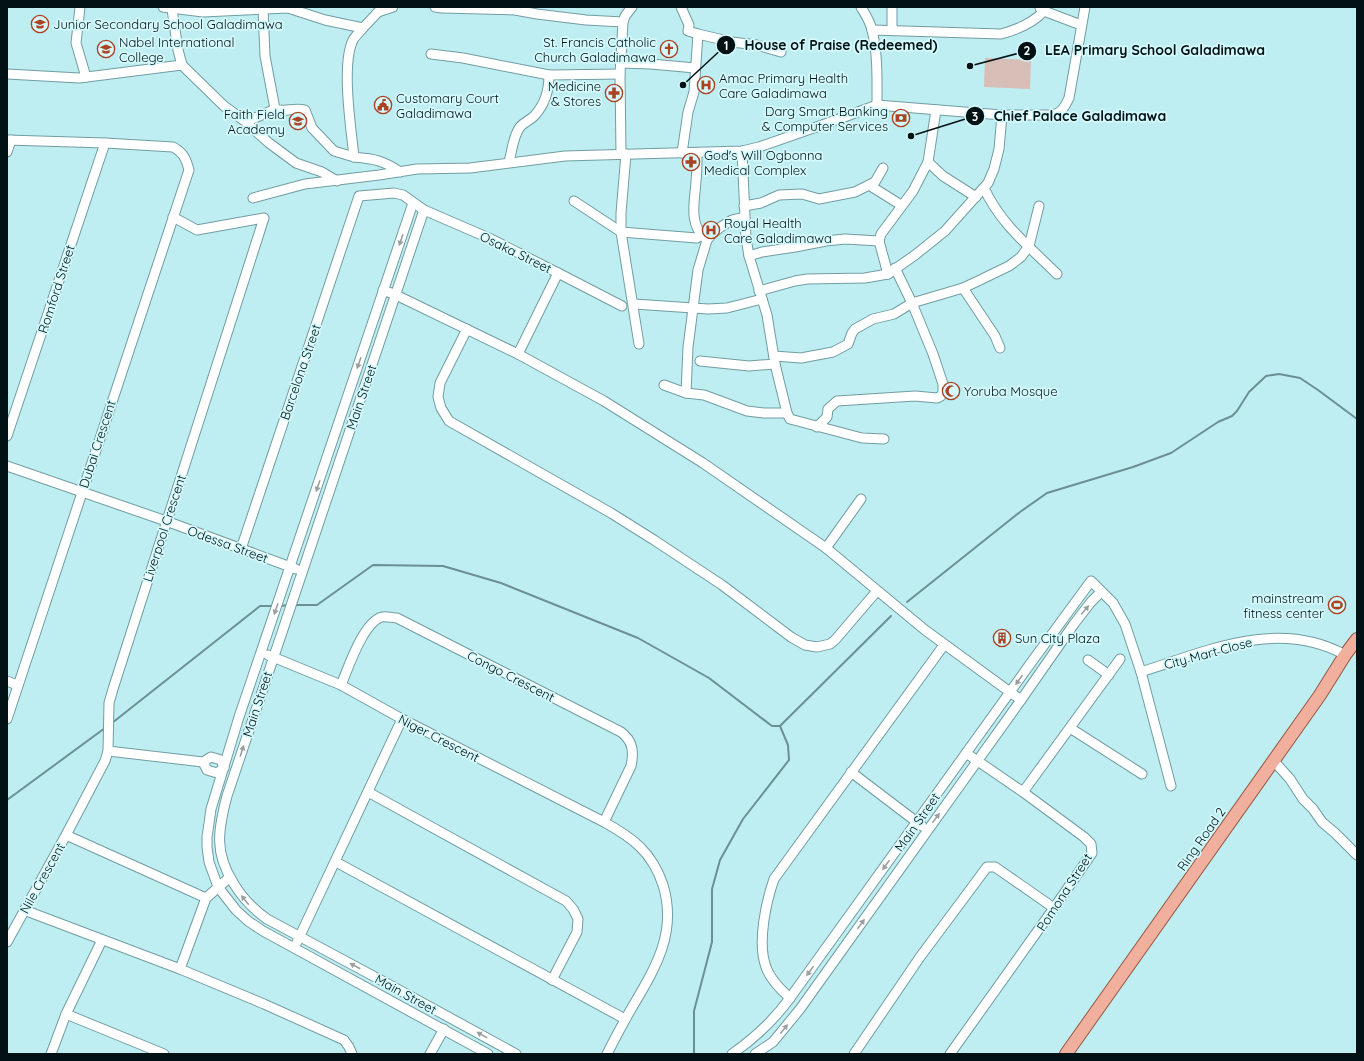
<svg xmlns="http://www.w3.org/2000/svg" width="1364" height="1061" viewBox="0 0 1364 1061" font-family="Quicksand,sans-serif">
<rect width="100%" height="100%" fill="#bfeef2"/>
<path fill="#d7beb6" d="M 985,58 L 1031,60 L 1030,89 L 984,87 Z"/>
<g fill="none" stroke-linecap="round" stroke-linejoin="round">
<g stroke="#6b9093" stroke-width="2">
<path d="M 907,602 L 1020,512 L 1047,493 L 1133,467 L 1171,453 L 1218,422 L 1232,416 L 1237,411 L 1249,392 L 1266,376 L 1279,374 L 1300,378 L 1318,390 L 1357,419"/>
<path d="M 293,605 L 317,605 L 373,565 L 443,566 L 501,583 L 638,638 L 709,678 L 772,726 L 780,726 L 891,616"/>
<path d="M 279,606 L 289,605"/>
<path d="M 112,723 L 260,606 L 273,606"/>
<path d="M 7,800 L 105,728"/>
<path d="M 694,1054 L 694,1011 L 712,942 L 712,889 L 720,860 L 743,819 L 789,760 L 788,745 L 780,726"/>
</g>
<defs>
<g id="minor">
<path d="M 80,7 L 76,43 L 86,77"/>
<path d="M 163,7 L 203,12 L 288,8 L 325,20 L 363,28 L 378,12 L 393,7"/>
<path d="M 435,7 L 442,8 L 515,10 L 537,14 L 586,20 L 623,22"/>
<path d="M 681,7 L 689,25 L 688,31 L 698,34 L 732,42 L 757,45 L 781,52"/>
<path d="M 861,7 C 865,14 870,21 872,30 C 878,54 877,81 877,105"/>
<path d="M 892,7 L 892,30"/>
<path d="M 1040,8 L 1044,11 L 1081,25"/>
<path d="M 172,9 L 178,50 L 182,65 L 224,106 L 242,119 L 269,143 L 296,163 L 322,172 L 337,181"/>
<path d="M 363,28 C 360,32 355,36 353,40 C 341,64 351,128 354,157 C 374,159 383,160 400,172"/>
<path d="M 872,30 L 1001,34 C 1016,30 1033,23 1044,11"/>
<path d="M 431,54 L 463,58 L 549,75 L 620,74"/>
<path d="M 621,63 L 651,64 L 695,68"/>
<path d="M 7,74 L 79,78 L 182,65"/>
<path d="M 275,109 C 285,113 293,107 305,110 L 312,128 L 334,151 L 354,157"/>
<path d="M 246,122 L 275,109 L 265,56 L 263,9"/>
<path d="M 7,140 L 105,143 L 173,147 C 184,153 186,159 189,170 L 7,719"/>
<path d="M 742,151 L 746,238 L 749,256 L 767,315 L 775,364 L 787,413 L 790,419 L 862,438 L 884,439"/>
<path d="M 7,152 L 11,140"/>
<path d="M 682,153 L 688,112 L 694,92 L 698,34"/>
<path d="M 697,153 C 697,162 697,172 696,181 C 695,200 688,224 705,238"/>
<path d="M 621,154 L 620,74 L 623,22 L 625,16 L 632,7"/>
<path d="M 626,154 L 621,213 L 621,232 L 639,344"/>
<path d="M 509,162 C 512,151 513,136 520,127 C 524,122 531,120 535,115 C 545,104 549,90 549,75"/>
<path d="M 928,162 L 943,176 L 976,197"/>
<path d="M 869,185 L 901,205"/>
<path d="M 984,188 C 1001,225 1030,247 1057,274"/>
<path d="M 253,198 L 305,184 L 379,175 L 417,169 L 470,168 L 565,156 L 742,151 L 759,147 L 825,124 L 877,105 L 1002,115 L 1053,115 C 1062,113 1065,106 1069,98 L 1085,7"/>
<path d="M 574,201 L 621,232 L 697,238 L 701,235"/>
<path d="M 413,203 L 239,717 L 211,809 L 207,837 L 207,847 L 209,862 L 218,887 L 236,910 L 248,921 L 263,931 L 488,1054"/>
<path d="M 744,206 L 761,203 L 779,195 L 802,194 L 819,199 L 855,192 L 875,182 L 883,168"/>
<path d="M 424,210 L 227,796 C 218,830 214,853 234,884 C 243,899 253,909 267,919 L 390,985 L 516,1054"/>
<path d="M 749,256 L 762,252 L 795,247 L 826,241 L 845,239 L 879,241"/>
<path d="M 558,273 L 622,306"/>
<path d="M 888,274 L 879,241 L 881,234 L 913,191 L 928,162 L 936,110"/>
<path d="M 963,288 L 995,336 L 1000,348"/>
<path d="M 383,290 L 396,295 L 518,354 L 604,401 L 703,463 L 826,548 L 925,630 L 1021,700"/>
<path d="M 759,291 L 795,281 L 807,279 L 865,278 L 888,274 L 915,255 L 945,231 L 988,183 L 994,169 L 999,149 L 1002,115"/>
<path d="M 634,304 L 708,309 L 727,308 L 762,299"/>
<path d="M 467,329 L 440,383 L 438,397 L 441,408 L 449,421 L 611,513 L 654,540 L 722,585 L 791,637 L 805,645 L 817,647 L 830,644 L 835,640 L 877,591"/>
<path d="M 774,356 L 801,358 L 833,352 L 848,344 L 852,333 L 855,329 L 873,319 L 894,314 L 912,303 L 963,288 L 978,281 L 1009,266 L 1021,257 L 1029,246 L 1039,206"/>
<path d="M 700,361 L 749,366 L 775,364"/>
<path d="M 664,385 L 686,393 L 704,395 L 747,411 L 764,413 L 787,413"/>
<path d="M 686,393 L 688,347 L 698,270 L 707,240 L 713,233 L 722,226 L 732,220 L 744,217"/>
<path d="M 817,427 L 827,417 L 828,409 L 837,401 L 915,396 L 937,398 L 941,396 L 943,393 L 943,384 L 933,354 L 912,303 L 895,268"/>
<path d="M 7,436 L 105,143"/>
<path d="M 7,466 L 166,521 L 296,569"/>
<path d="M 826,548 L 861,499"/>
<path d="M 241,549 L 359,196 L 394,193 L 403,195 L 424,210 L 491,239 L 558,273 L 518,354"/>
<path d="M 268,655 L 341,685 L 402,719 L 604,822 C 633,838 652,852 663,885 C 678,934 654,970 630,1011 C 622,1025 614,1040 607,1054"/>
<path d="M 1088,660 L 1109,675"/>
<path d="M 1141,672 C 1207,651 1278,618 1345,655"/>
<path d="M 7,681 L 17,685"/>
<path d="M 341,685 C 348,669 363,622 382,617 C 386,616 393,618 397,618 L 621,732 C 633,741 634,752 631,766 L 604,822"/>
<path d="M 1070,728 L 1142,774"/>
<path d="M 108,751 L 203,762"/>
<path d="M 211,757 L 221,760 L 224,768 L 217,773 L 207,770 L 203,762 Z"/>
<path d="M 1273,760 L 1290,779 L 1303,799 L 1313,809 L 1322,822 L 1335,833 L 1357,855"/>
<path d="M 851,772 L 922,826"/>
<path d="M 368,792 L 566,901 L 573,909 L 578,919 L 577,932 L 552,980"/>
<path d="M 1023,792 L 1120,659"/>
<path d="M 66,835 L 206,898"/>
<path d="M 336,862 L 625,1019"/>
<path d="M 24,910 L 180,969 L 264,1004 L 344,1040 L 349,1047 L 352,1054"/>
<path d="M 7,942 L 66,835 L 105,761 L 108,751 L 109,703 L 113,689 L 264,218 L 197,230 L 173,217"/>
<path d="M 297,942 L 402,719"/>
<path d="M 180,969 L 206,898 L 230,877"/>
<path d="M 790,998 C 781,990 770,979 766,967 C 757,943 766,902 774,879 L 944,645"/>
<path d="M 66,1014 L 164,1054"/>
<path d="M 51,1054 L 66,1014 L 102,940"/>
<path d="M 430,1054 L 444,1029"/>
<path d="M 732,1054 C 755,1038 774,1020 790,998 L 1033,660 L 1091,581 L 1113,603 L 1125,624 L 1141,672 L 1171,786"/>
<path d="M 755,1054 L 773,1042 L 800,1009 L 1021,700 L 1074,624 L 1091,602 L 1101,592"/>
<path d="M 854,1054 L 920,957 L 987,867 L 995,867 L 1054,908"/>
<path d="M 950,1054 L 1054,908 L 1092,853 L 1091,844 L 1084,837 L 1023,792 L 966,753"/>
</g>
<path id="major" d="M 1066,1054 L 1320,695 L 1345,655 L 1357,639"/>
</defs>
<use href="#minor" stroke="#709da1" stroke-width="11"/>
<use href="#major" stroke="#985642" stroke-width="14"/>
<use href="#minor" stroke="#fff" stroke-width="9"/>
<use href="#major" stroke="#f1b09d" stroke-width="12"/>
</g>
<defs><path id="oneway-solid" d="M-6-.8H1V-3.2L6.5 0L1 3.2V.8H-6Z"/></defs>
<g fill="#9aa0a1">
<use href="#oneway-solid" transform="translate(401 240) rotate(109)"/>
<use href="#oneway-solid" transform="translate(359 363) rotate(109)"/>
<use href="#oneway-solid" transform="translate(318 486) rotate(109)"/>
<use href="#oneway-solid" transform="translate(276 609) rotate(109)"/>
<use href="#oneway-solid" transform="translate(1085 610) rotate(-50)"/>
<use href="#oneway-solid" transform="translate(1019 680) rotate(125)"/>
<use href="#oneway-solid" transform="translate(242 751) rotate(-72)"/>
<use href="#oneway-solid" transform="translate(936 818) rotate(-54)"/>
<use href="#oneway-solid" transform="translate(886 865) rotate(126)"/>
<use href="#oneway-solid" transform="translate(245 900) rotate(-129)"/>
<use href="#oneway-solid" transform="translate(861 924) rotate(-54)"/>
<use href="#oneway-solid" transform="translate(355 966) rotate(-152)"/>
<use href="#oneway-solid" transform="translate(810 971) rotate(126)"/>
<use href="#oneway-solid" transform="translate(784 1029) rotate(-52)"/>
<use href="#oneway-solid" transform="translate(482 1035) rotate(-151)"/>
</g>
<defs>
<symbol id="school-ring" viewBox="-11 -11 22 22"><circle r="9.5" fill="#d4fafd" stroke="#ab4323" stroke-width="1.5"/><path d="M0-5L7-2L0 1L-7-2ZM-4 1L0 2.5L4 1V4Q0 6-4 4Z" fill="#ab4323"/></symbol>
<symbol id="church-ring" viewBox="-11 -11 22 22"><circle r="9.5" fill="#d4fafd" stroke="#ab4323" stroke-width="1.5"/><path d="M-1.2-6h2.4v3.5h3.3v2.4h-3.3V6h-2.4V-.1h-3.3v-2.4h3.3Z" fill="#ab4323"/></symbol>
<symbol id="hospital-ring" viewBox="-11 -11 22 22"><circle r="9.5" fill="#d4fafd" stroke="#ab4323" stroke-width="1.5"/><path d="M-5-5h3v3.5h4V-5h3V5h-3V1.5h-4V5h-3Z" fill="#ab4323"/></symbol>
<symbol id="pharmacy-ring" viewBox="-11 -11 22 22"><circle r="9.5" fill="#d4fafd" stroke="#ab4323" stroke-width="1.5"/><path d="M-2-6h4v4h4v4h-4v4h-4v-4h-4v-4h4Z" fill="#ab4323"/></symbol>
<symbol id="civic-ring" viewBox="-11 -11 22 22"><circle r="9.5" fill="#d4fafd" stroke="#ab4323" stroke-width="1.5"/><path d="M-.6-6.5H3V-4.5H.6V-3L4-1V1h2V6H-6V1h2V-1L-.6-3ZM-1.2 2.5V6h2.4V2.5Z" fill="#ab4323"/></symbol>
<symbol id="bank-ring" viewBox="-11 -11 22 22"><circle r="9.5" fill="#d4fafd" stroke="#ab4323" stroke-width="1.5"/><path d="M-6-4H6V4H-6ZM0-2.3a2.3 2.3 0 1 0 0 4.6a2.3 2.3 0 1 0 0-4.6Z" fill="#ab4323"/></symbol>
<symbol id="mosque-ring" viewBox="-11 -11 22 22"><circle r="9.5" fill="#d4fafd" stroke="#ab4323" stroke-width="1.5"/><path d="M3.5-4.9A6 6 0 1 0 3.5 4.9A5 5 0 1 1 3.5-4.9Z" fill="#ab4323"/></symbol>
<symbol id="stadium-ring" viewBox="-11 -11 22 22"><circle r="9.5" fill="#d4fafd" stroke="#ab4323" stroke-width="1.5"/><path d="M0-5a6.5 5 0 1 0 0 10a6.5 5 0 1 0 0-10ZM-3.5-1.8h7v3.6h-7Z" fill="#ab4323"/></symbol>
<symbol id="building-ring" viewBox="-11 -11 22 22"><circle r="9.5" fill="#d4fafd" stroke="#ab4323" stroke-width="1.5"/><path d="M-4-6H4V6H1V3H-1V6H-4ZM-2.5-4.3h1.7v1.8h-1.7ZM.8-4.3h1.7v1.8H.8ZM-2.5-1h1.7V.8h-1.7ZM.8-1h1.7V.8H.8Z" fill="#ab4323"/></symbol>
</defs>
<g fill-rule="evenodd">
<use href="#school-ring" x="30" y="14" width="20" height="20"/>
<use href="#school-ring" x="96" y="39" width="20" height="20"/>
<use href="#church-ring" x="659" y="39" width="20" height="20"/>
<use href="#hospital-ring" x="696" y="75" width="20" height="20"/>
<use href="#pharmacy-ring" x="604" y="83" width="20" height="20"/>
<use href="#civic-ring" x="373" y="95" width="20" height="20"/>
<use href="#bank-ring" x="891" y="108" width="20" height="20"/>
<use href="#school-ring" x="288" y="111" width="20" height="20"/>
<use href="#pharmacy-ring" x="681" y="152" width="20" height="20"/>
<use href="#hospital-ring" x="701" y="220" width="20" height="20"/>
<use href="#mosque-ring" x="941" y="381" width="20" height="20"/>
<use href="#stadium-ring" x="1327" y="595" width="20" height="20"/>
<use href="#building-ring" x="992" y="628" width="20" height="20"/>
</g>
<g text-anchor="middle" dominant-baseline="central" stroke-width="3.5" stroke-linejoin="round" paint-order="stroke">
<g font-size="13" fill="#021214" stroke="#d4fafd" text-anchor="start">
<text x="53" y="24">Junior Secondary School Galadimawa</text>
<text x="119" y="42">Nabel International<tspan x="119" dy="15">College</tspan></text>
<text x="656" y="42" text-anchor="end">St. Francis Catholic<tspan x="656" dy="15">Church Galadimawa</tspan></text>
<text x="719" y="78">Amac Primary Health<tspan x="719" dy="15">Care Galadimawa</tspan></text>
<text x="601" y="86" text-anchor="end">Medicine<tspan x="601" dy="15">&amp; Stores</tspan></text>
<text x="396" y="98">Customary Court<tspan x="396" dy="15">Galadimawa</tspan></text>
<text x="888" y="111" text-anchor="end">Darg Smart Banking<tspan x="888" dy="15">&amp; Computer Services</tspan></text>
<text x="285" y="114" text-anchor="end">Faith Field<tspan x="285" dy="15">Academy</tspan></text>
<text x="704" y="155">God's Will Ogbonna<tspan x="704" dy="15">Medical Complex</tspan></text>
<text x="724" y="223">Royal Health<tspan x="724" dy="15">Care Galadimawa</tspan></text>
<text x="964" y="391">Yoruba Mosque</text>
<text x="1324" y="598" text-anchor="end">mainstream<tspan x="1324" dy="15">fitness center</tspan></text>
<text x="1015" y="638">Sun City Plaza</text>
</g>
<g font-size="13" fill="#021214" stroke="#d4fafd">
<text transform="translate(516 252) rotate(26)">Osaka Street</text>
<text transform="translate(56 289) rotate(-72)">Romford Street</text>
<text transform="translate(300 372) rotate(-71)">Barcelona Street</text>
<text transform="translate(361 397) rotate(-71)">Main Street</text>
<text transform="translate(97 444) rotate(-72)">Dubai Crescent</text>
<text transform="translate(164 528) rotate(-72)">Liverpool Crescent</text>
<text transform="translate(228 544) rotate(20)">Odessa Street</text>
<text transform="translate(1208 653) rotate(-15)">City Mart Close</text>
<text transform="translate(511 676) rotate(27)">Congo Crescent</text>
<text transform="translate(257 704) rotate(-72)">Main Street</text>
<text transform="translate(439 738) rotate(27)">Niger Crescent</text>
<text transform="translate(917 822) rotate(-55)">Main Street</text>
<text transform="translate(1201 839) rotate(-55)">Ring Road 2</text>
<text transform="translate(42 878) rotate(-61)">Nile Crescent</text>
<text transform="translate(1064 892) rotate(-57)">Pomona Street</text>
<text transform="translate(406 994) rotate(29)">Main Street</text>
</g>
</g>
<path fill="none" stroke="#021214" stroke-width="1.5" d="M683 85L726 45M970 66L1027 51M911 136L975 116"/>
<g fill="#021214" stroke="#d4fafd" stroke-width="1.5">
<circle cx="683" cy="85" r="4"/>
<circle cx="970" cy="66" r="4"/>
<circle cx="911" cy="136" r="4"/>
<circle cx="726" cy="45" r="10"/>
<circle cx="1027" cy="51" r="10"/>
<circle cx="975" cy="116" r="10"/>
</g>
<g font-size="12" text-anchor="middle" font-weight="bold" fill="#fff">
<text x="726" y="50">1</text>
<text x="1027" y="55">2</text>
<text x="975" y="121">3</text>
</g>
<g font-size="14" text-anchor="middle" font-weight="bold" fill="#021214" stroke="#d4fafd" stroke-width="3.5" stroke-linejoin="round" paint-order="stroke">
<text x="841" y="50">House of Praise (Redeemed)</text>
<text x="1155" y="55">LEA Primary School Galadimawa</text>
<text x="1080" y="121">Chief Palace Galadimawa</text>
</g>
<rect width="1364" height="1061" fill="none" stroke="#021214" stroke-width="16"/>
</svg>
